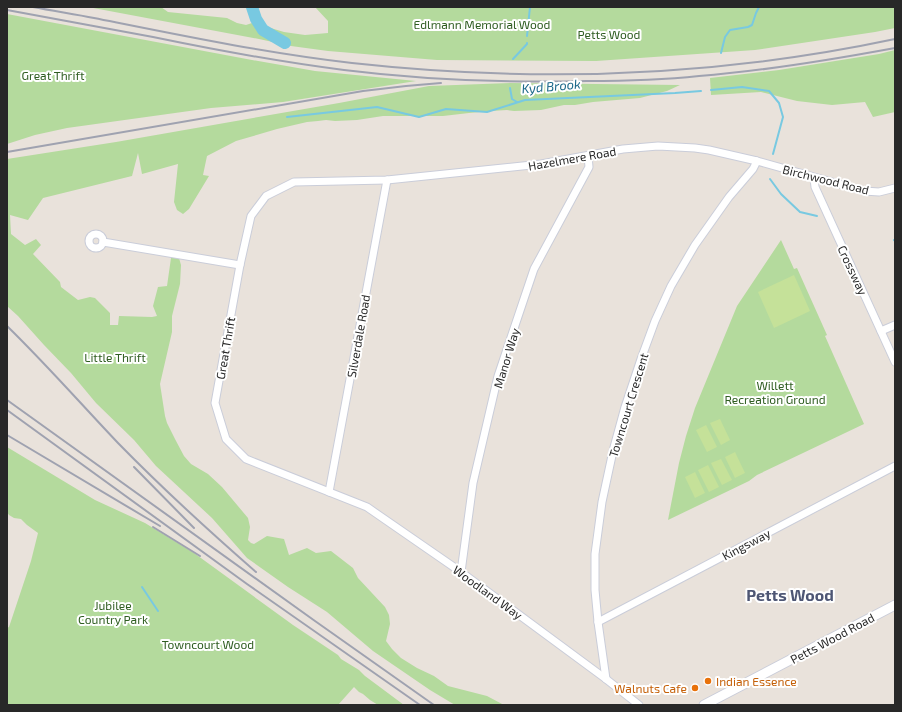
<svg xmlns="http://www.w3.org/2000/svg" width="902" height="712" viewBox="0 0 902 712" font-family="'Exo 2',sans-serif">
<rect width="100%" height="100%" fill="#e9e2db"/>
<g fill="#b4da9d">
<path d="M 88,7 L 161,7 L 168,12 L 227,18 L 237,23 L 246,25 L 252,23 L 264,26 L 284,32 L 305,35 L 328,33 L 328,21 L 315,7 L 895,7 L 895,28 L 875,32 L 755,50 L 596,61 L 437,60 L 328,51 L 291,46 L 259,39 Z"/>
<path d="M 7,14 L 252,60 L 315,71 L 416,81 L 283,102 L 211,108 L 67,128 L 35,135 L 7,144 Z"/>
<path d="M 895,50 L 895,112 L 873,117 L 865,102 L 832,105 L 797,101 L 761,92 L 711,95 L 710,78 L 779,70 L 879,54 Z"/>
<path d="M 511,83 L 680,85 L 667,91 L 640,98 L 593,102 L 575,105 L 564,105 L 541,110 L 514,111 L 507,110 L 491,111 L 469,113 L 443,116 L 383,116 L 357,120 L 335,121 L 326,120 L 318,121 L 307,122 L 277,129 L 236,141 L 207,156 L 203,175 L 209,176 L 189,209 L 183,214 L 177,210 L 174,202 L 178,164 L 142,174 L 138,153 L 132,176 L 43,198 L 28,220 L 10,215 L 11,234 L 25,245 L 36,239 L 41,245 L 33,254 L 60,282 L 61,287 L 78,300 L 90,297 L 95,298 L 110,313 L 110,325 L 118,325 L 119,316 L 152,317 L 157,316 L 153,306 L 158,287 L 167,286 L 171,258 L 179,258 L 181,265 L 180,284 L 172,316 L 172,332 L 160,384 L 165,416 L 167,423 L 175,439 L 184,456 L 191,464 L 208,474 L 222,487 L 248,518 L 250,527 L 248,540 L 251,543 L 254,544 L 267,536 L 284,539 L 289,555 L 307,548 L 316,553 L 331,551 L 353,568 L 358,578 L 385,607 L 389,615 L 390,624 L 386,641 L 392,649 L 401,658 L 417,668 L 434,676 L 448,686 L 487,696 L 504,705 L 455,705 L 430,690 L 373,651 L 327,612 L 288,587 L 247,558 L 212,518 L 156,466 L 134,440 L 96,403 L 71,373 L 44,345 L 18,316 L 7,306 L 7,159 L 116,142 L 339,103 L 429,86 Z"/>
<path d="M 781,240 L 794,269 L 797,268 L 827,335 L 825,336 L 864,424 L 757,475 L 749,481 L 668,520 L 679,463 L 686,436 L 695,408 L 737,306 Z"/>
<path d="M 7,447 L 95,500 L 145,523 L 194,553 L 293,625 L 338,655 L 341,659 L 359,670 L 365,676 L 404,705 L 378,705 L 370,700 L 363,694 L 359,692 L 354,687 L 338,705 L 7,705 L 7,628 L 9,627 L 31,561 L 38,533 L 27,525 L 21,519 L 14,518 L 9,515 L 7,512 Z"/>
</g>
<g fill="#c5e199">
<path d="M 794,275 L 810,311 L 774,328 L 758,292 Z"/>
<path d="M 720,419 L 730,440 L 721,445 L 710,423 Z"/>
<path d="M 706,425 L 717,447 L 707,452 L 696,430 Z"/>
<path d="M 735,452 L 745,473 L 735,478 L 725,457 Z"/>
<path d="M 721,459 L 732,480 L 722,485 L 711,463 Z"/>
<path d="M 708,465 L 719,487 L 709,492 L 698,470 Z"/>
<path d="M 695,472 L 705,493 L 695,498 L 685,477 Z"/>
</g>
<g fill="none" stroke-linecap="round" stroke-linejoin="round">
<g stroke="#78c9e1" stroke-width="2">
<path d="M 527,36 L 530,7"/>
<path d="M 275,37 L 276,32"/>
<path d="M 721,53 L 725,37 L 730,30 L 748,27 L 752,25 L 756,13 L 759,7"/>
<path d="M 513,59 L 527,44 L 527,43"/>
<path d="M 510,88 L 512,99 L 517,102"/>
<path d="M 711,90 L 742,87 L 769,91 L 779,103 L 783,117 L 773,154"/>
<path d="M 287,117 L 377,107 L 419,117 L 446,109 L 487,112 L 525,100 L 675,93 L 701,91"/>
<path d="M 770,179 L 781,194 L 800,212 L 817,216"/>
<path d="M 894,240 L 895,241"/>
<path d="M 142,587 L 158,611"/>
</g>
<path stroke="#78c9e1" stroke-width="12" d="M 252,7 L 256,19 L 263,30 L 285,43"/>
<defs>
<g id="minor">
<path d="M 814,178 L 815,187 L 895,362"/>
<circle cx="96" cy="241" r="7"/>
<path d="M 103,242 L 240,265"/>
<path d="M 881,331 L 895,325"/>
<path d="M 329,492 L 387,180"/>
<path d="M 461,572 L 473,483 L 498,376 L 534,269 L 589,167 L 588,156"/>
<path d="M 598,622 L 895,466"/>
<path d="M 606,679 L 598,622 L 595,590 L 595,554 L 602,502 L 613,451 L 625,407 L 641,359 L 655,321 L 671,286 L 695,245 L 729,197 L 753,169 L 757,161"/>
<path d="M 639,705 L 606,679 L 461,572 L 367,507 L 246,459 L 226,439 L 215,403 L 240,265 L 251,216 L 266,196 L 294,182 L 387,180 L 541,164 L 623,149 L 658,146 L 695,148 L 709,150 L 757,161 L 864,191 L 879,192 L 895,188"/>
</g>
<path id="tertiary" d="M 704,705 L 895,605"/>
</defs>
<use href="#minor" stroke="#cacdd9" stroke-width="9"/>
<use href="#tertiary" stroke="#cacdd9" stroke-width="11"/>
<use href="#minor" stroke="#fff" stroke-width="7"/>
<use href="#tertiary" stroke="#fff" stroke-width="9"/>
<g stroke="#9fa2b0" stroke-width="2">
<path d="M 33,7 C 53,11 74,14 94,18 C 179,35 265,53 352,63 C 533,83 716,77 895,39"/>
<path d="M 7,10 C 56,19 104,28 153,37 C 216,50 280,62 344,70 C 424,80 506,83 587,81 C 624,81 662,80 699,76 C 765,71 830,60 895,48"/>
<path d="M 7,152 L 363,91 L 406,86 L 441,83"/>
<path d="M 7,326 C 46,364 81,404 118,443 C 162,488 209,531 256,572"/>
<path d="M 7,400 L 315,621 L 434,705"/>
<path d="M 7,410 L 247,584 L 420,705"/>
<path d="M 7,435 L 160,526"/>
<path d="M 134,467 L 194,528"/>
<path d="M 153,527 L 200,556"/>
</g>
</g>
<g fill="#e8710a" stroke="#fff" stroke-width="1.5">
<circle cx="708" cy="681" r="4"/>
<circle cx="695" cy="688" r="4"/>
</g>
<g text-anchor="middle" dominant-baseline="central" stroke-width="4" stroke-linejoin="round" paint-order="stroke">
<g font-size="12" fill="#2f5d21" stroke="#fff">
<text x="482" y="24">Edlmann Memorial Wood</text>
<text x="609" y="34">Petts Wood</text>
<text x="53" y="75">Great Thrift</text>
<text x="115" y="357">Little Thrift</text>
<text x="775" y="385">Willett<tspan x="775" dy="14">Recreation Ground</tspan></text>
<text x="113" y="605">Jubilee<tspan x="113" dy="14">Country Park</tspan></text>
<text x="208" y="644">Towncourt Wood</text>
</g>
<g font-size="12" fill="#282828" stroke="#fff">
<text transform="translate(572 158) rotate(-10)">Hazelmere Road</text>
<text transform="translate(826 179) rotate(14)">Birchwood Road</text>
<text transform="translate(853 270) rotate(65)">Crossway</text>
<text transform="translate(358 336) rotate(-80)">Silverdale Road</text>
<text transform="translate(225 348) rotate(-80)">Great Thrift</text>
<text transform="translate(506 358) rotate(-73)">Manor Way</text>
<text transform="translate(628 405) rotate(-73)">Towncourt Crescent</text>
<text transform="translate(746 544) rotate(-28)">Kingsway</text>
<text transform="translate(488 592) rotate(36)">Woodland Way</text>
<text transform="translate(832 638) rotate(-28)">Petts Wood Road</text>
</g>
<g font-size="12" fill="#c56008" stroke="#fff" text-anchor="start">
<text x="716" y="681">Indian Essence</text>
<text x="687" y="688" text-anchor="end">Walnuts Cafe</text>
</g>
<g font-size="13" font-style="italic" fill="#1b6889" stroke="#fff">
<text transform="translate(551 86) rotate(-5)">Kyd Brook</text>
</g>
<g font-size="16" font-weight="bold" fill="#4e5674" stroke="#fff">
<text x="790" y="594">Petts Wood</text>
</g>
</g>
<rect width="902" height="712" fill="none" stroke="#282828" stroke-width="16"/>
</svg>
